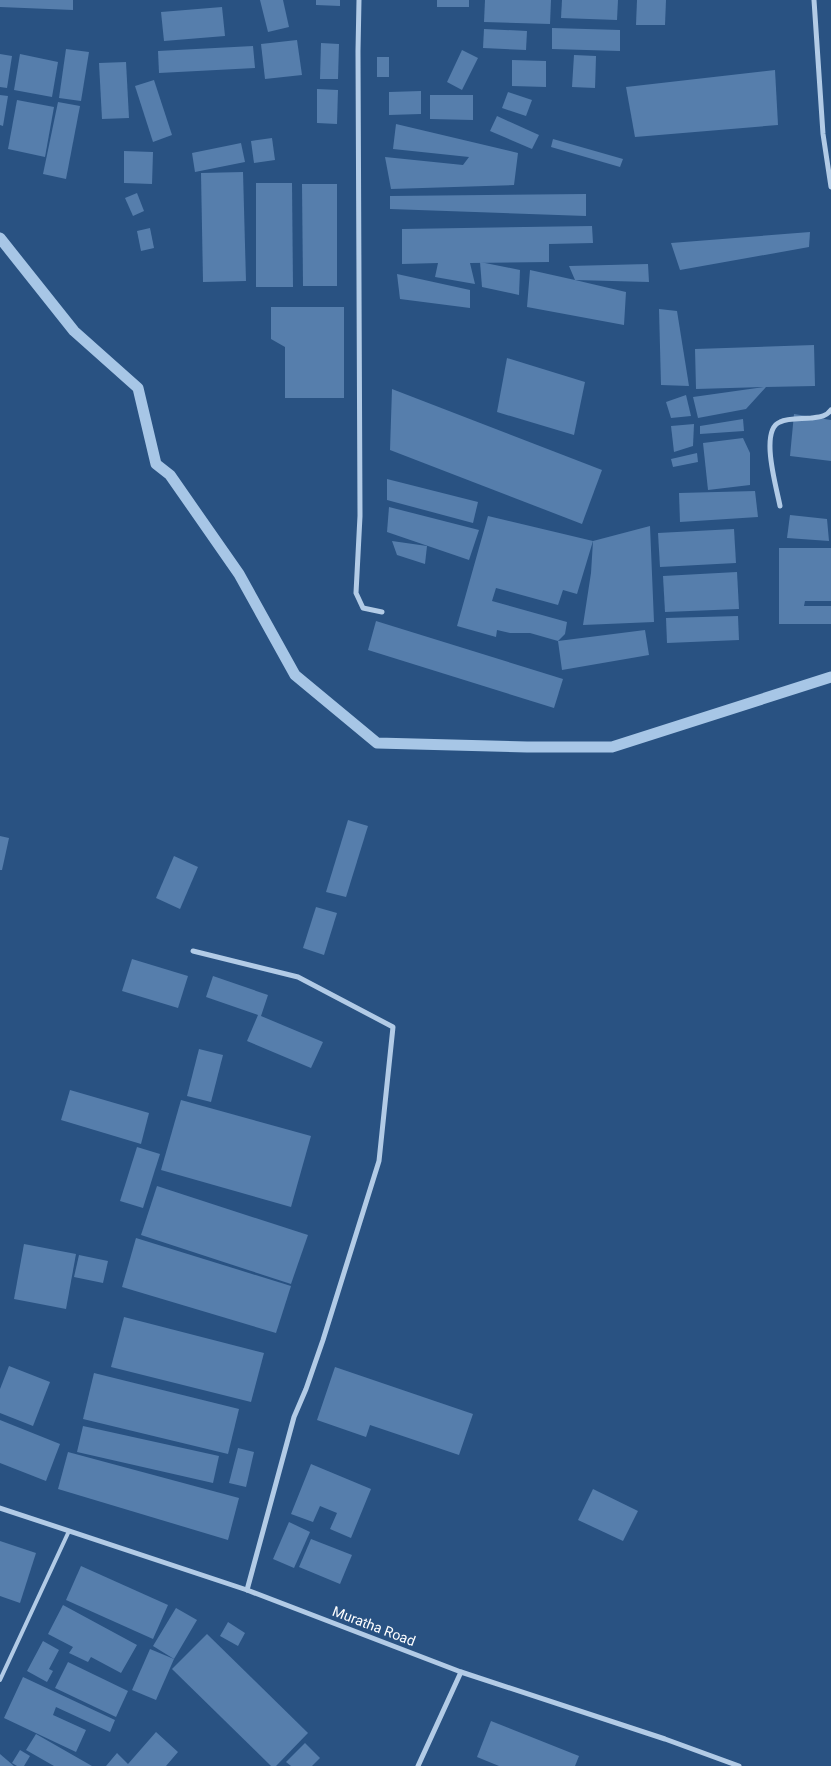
<svg xmlns="http://www.w3.org/2000/svg" width="831" height="1766" viewBox="0 0 831 1766" font-family="Roboto,sans-serif">
<rect width="100%" height="100%" fill="#295282"/>
<g fill="none" stroke-linecap="round" stroke-linejoin="round">
<path stroke="#a7c6e6" stroke-width="11" d="M 0,238 L 74,331 L 138,388 L 156,464 L 170,475 L 239,574 L 295,675 L 377,743 L 527,747 L 612,747 L 831,677"/>
</g>
<g fill="#567eac">
<path d="M 0,0 L 73,0 L 73,10 L 0,7 Z"/>
<path d="M 260,0 L 283,0 L 289,27 L 268,32 Z"/>
<path d="M 316,0 L 340,0 L 340,6 L 316,5 Z"/>
<rect x="437" y="0" width="32" height="7"/>
<path d="M 485,0 L 551,0 L 550,24 L 484,22 Z"/>
<path d="M 562,0 L 618,0 L 617,20 L 561,18 Z"/>
<path d="M 637,0 L 666,0 L 665,25 L 636,25 Z"/>
<path d="M 222,7 L 225,36 L 164,41 L 161,12 Z"/>
<path d="M 552,28 L 620,30 L 620,51 L 552,49 Z"/>
<path d="M 484,29 L 527,31 L 526,50 L 483,48 Z"/>
<path d="M 297,40 L 302,75 L 265,79 L 261,44 Z"/>
<path d="M 321,43 L 339,44 L 338,79 L 320,79 Z"/>
<path d="M 253,46 L 255,68 L 159,73 L 158,51 Z"/>
<path d="M 66,49 L 89,52 L 81,101 L 59,98 Z"/>
<path d="M 462,50 L 478,58 L 462,90 L 447,82 Z"/>
<path d="M 0,54 L 12,56 L 7,88 L 0,87 Z"/>
<path d="M 20,54 L 58,62 L 52,97 L 14,90 Z"/>
<path d="M 574,55 L 596,56 L 595,88 L 572,87 Z"/>
<rect x="377" y="57" width="12" height="20"/>
<path d="M 512,60 L 546,61 L 546,87 L 512,86 Z"/>
<path d="M 126,62 L 129,118 L 102,119 L 99,63 Z"/>
<path d="M 775,70 L 778,125 L 635,137 L 626,87 Z"/>
<path d="M 154,80 L 172,135 L 153,142 L 135,86 Z"/>
<path d="M 317,89 L 338,90 L 337,124 L 317,123 Z"/>
<path d="M 421,91 L 421,114 L 389,115 L 389,92 Z"/>
<path d="M 508,92 L 532,100 L 526,116 L 502,108 Z"/>
<path d="M 0,95 L 8,96 L 3,126 L 0,125 Z"/>
<path d="M 430,95 L 473,95 L 473,120 L 430,119 Z"/>
<path d="M 17,100 L 54,107 L 45,157 L 8,149 Z"/>
<path d="M 58,102 L 80,106 L 66,179 L 43,174 Z"/>
<path d="M 497,116 L 539,135 L 532,149 L 490,131 Z"/>
<path d="M 396,124 L 518,153 L 514,185 L 391,189 L 385,157 L 463,165 L 469,157 L 393,149 Z"/>
<path d="M 272,138 L 275,160 L 254,163 L 251,141 Z"/>
<path d="M 553,139 L 623,159 L 620,167 L 551,147 Z"/>
<path d="M 241,143 L 245,162 L 195,172 L 192,153 Z"/>
<path d="M 124,151 L 153,152 L 152,184 L 124,183 Z"/>
<path d="M 243,172 L 246,281 L 203,282 L 201,173 Z"/>
<path d="M 256,183 L 292,183 L 293,287 L 256,287 Z"/>
<path d="M 302,184 L 337,184 L 337,286 L 303,286 Z"/>
<path d="M 137,193 L 144,211 L 133,216 L 125,198 Z"/>
<path d="M 586,194 L 586,216 L 390,209 L 390,196 Z"/>
<path d="M 592,226 L 593,243 L 549,244 L 549,262 L 470,263 L 475,284 L 435,277 L 438,263 L 402,264 L 402,229 Z"/>
<path d="M 150,228 L 154,248 L 141,251 L 137,231 Z"/>
<path d="M 810,232 L 809,247 L 680,270 L 671,243 Z"/>
<path d="M 480,262 L 520,270 L 519,295 L 482,287 Z"/>
<path d="M 648,264 L 649,282 L 575,280 L 626,292 L 624,325 L 527,307 L 530,270 L 575,280 L 569,266 Z"/>
<path d="M 397,274 L 470,290 L 470,308 L 400,299 Z"/>
<path d="M 271,307 L 344,307 L 344,398 L 285,398 L 285,347 L 271,339 Z"/>
<path d="M 659,309 L 677,311 L 689,386 L 661,385 Z"/>
<path d="M 814,345 L 815,386 L 766,387 L 746,409 L 698,418 L 693,397 L 764,387 L 696,389 L 695,349 Z"/>
<path d="M 507,358 L 585,382 L 574,435 L 497,412 Z"/>
<path d="M 392,389 L 602,470 L 582,524 L 390,450 Z"/>
<path d="M 686,395 L 691,416 L 671,418 L 666,402 Z"/>
<path d="M 794,414 L 831,420 L 831,461 L 790,456 Z"/>
<path d="M 743,419 L 744,431 L 700,434 L 700,426 Z"/>
<path d="M 694,424 L 693,446 L 674,452 L 671,426 Z"/>
<path d="M 743,438 L 750,453 L 750,485 L 708,490 L 703,443 Z"/>
<path d="M 697,453 L 698,462 L 673,467 L 671,459 Z"/>
<path d="M 387,479 L 478,502 L 473,523 L 387,500 Z"/>
<path d="M 755,491 L 758,517 L 680,522 L 679,493 Z"/>
<path d="M 389,507 L 479,530 L 469,560 L 387,532 Z"/>
<path d="M 790,515 L 827,519 L 829,541 L 787,538 Z"/>
<path d="M 488,516 L 593,541 L 577,594 L 563,590 L 558,605 L 496,588 L 492,601 L 567,622 L 565,634 L 558,641 L 645,630 L 649,655 L 562,670 L 558,641 L 530,633 L 510,633 L 497,630 L 496,637 L 457,626 Z"/>
<path d="M 650,526 L 654,622 L 583,625 L 591,573 L 593,541 Z"/>
<path d="M 734,529 L 736,563 L 660,567 L 658,533 Z"/>
<path d="M 392,541 L 427,546 L 425,564 L 397,555 Z"/>
<path d="M 779,548 L 831,548 L 831,601 L 805,601 L 804,606 L 831,606 L 831,624 L 779,624 Z"/>
<path d="M 737,572 L 739,609 L 665,612 L 663,576 Z"/>
<path d="M 738,616 L 739,640 L 667,643 L 666,618 Z"/>
<path d="M 376,621 L 563,679 L 554,708 L 368,650 Z"/>
<path d="M 348,820 L 368,826 L 346,897 L 326,892 Z"/>
<path d="M 0,836 L 9,838 L 2,870 L 0,870 Z"/>
<path d="M 174,856 L 198,867 L 180,909 L 156,898 Z"/>
<path d="M 316,907 L 337,913 L 324,955 L 303,948 Z"/>
<path d="M 132,959 L 188,976 L 178,1008 L 122,991 Z"/>
<path d="M 213,976 L 268,995 L 261,1016 L 323,1042 L 311,1068 L 247,1041 L 258,1015 L 206,997 Z"/>
<path d="M 199,1049 L 223,1055 L 211,1102 L 187,1096 Z"/>
<path d="M 70,1090 L 149,1113 L 141,1144 L 61,1120 Z"/>
<path d="M 181,1100 L 311,1136 L 291,1207 L 161,1170 Z"/>
<path d="M 137,1147 L 160,1154 L 143,1208 L 120,1201 Z"/>
<path d="M 157,1186 L 308,1235 L 291,1284 L 141,1235 Z"/>
<path d="M 136,1238 L 291,1286 L 276,1333 L 122,1287 Z"/>
<path d="M 24,1244 L 76,1254 L 66,1309 L 14,1299 Z"/>
<path d="M 79,1255 L 108,1261 L 103,1283 L 74,1277 Z"/>
<path d="M 124,1317 L 264,1353 L 251,1402 L 111,1367 Z"/>
<path d="M 9,1366 L 50,1382 L 33,1426 L 0,1413 L 0,1389 Z"/>
<path d="M 335,1367 L 473,1414 L 459,1455 L 370,1425 L 366,1437 L 317,1420 Z"/>
<path d="M 94,1373 L 239,1409 L 228,1454 L 83,1419 Z"/>
<path d="M 0,1420 L 60,1444 L 46,1481 L 0,1463 Z"/>
<path d="M 83,1426 L 219,1456 L 213,1483 L 77,1452 Z"/>
<path d="M 238,1448 L 254,1452 L 246,1487 L 229,1483 Z"/>
<path d="M 68,1452 L 239,1498 L 228,1540 L 58,1489 Z"/>
<path d="M 311,1464 L 371,1489 L 351,1538 L 330,1529 L 337,1513 L 320,1506 L 313,1522 L 291,1514 Z"/>
<path d="M 593,1489 L 638,1511 L 623,1541 L 578,1520 Z"/>
<path d="M 289,1522 L 310,1532 L 294,1568 L 273,1559 Z"/>
<path d="M 311,1539 L 352,1555 L 340,1584 L 299,1567 Z"/>
<path d="M 0,1541 L 36,1553 L 20,1603 L 0,1596 Z"/>
<path d="M 81,1566 L 168,1605 L 153,1639 L 66,1600 Z"/>
<path d="M 63,1605 L 137,1645 L 121,1673 L 91,1657 L 88,1662 L 69,1653 L 73,1647 L 48,1634 Z"/>
<path d="M 176,1608 L 197,1620 L 174,1659 L 153,1646 Z"/>
<path d="M 228,1622 L 245,1633 L 238,1646 L 220,1636 Z"/>
<path d="M 207,1634 L 308,1733 L 276,1766 L 271,1766 L 172,1669 Z"/>
<path d="M 43,1641 L 59,1650 L 49,1669 L 53,1671 L 47,1682 L 27,1671 Z"/>
<path d="M 150,1649 L 174,1659 L 156,1700 L 132,1690 Z"/>
<path d="M 68,1662 L 128,1691 L 116,1717 L 55,1688 Z"/>
<path d="M 23,1677 L 115,1720 L 110,1732 L 56,1707 L 53,1715 L 86,1730 L 76,1752 L 4,1718 Z"/>
<path d="M 491,1721 L 579,1756 L 575,1766 L 499,1766 L 477,1757 Z"/>
<path d="M 156,1732 L 178,1752 L 166,1766 L 106,1766 L 117,1753 L 128,1764 Z"/>
<path d="M 36,1734 L 92,1766 L 54,1766 L 26,1750 Z"/>
<path d="M 305,1743 L 320,1758 L 312,1766 L 291,1766 L 286,1762 Z"/>
<path d="M 20,1750 L 30,1756 L 24,1766 L 17,1766 L 12,1763 Z"/>
<path d="M 0,1754 L 14,1766 L 0,1766 Z"/>
</g>
<g fill="none" stroke-linecap="round" stroke-linejoin="round">
<path stroke="#b2cbe6" stroke-width="4" d="M 0,1680 L 69,1531"/>
<g stroke="#b2cbe6" stroke-width="5">
<path d="M 359,0 L 358,51 L 360,516 L 356,593 L 363,608 L 382,612"/>
<path d="M 814,0 L 823,134 L 831,187"/>
<path d="M 780,506 C 777,489 759,430 780,422 C 788,418 801,419 811,418 C 819,417 826,417 831,410"/>
<path d="M 193,951 L 298,977 L 393,1027 L 379,1161 L 323,1340 L 306,1389 L 294,1417 L 247,1590"/>
<path d="M 0,1508 L 247,1590 L 461,1672 L 665,1739 L 739,1766"/>
<path d="M 418,1766 L 461,1672"/>
</g>
</g>
<g text-anchor="middle" dominant-baseline="central" stroke-width="5" stroke-linejoin="round" paint-order="stroke">
<g font-size="14" fill="#fff" stroke="#295282">
<text transform="translate(374 1626) rotate(21)">Muratha Road</text>
</g>
</g>
</svg>
